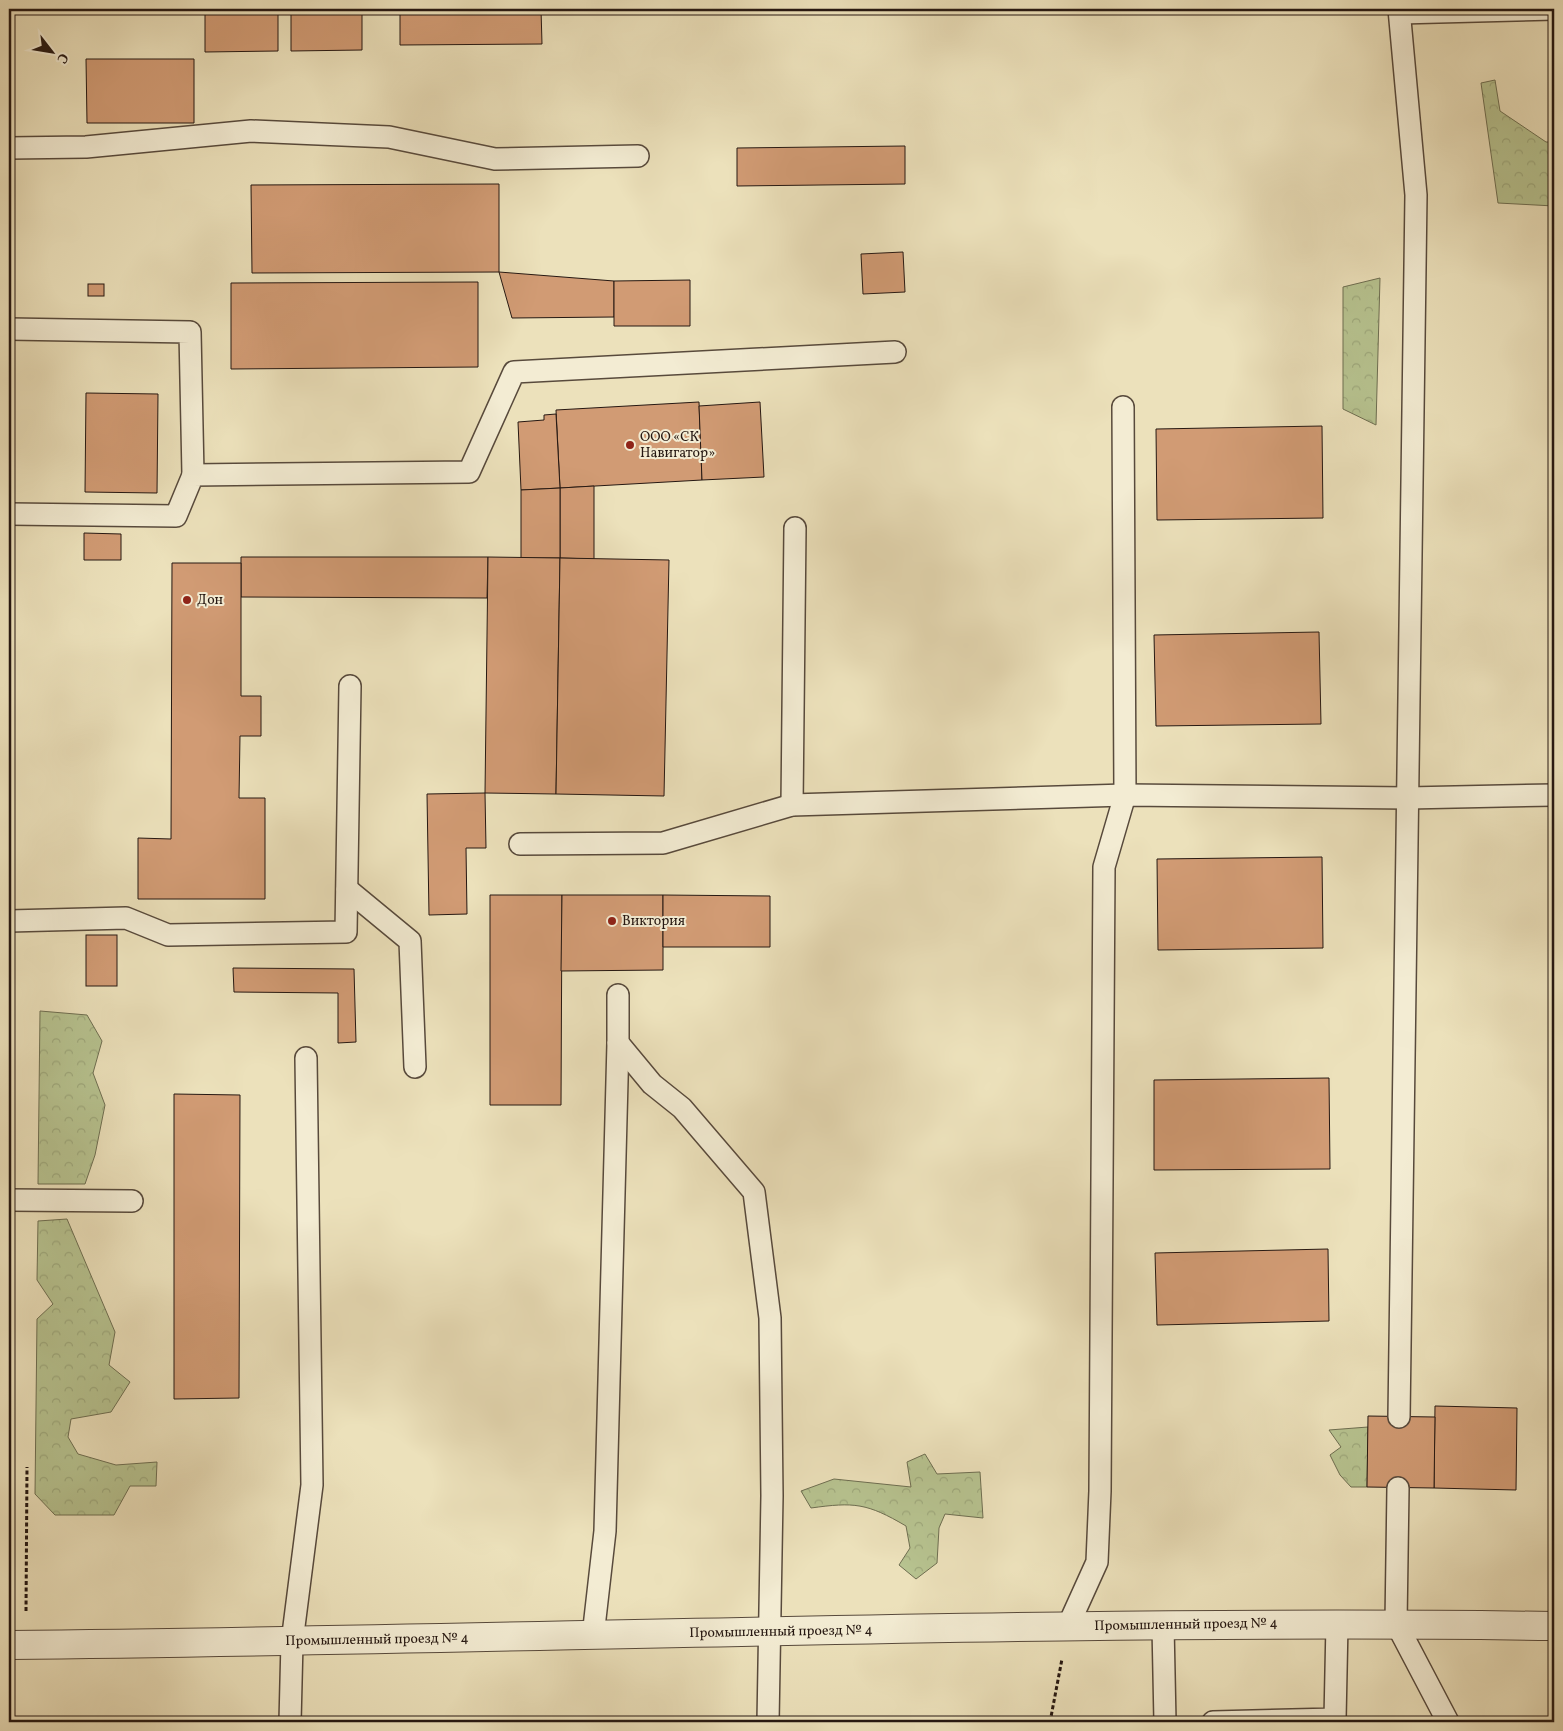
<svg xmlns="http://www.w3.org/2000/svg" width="1563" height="1731" viewBox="0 0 1563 1731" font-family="Vollkorn,serif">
<defs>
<pattern id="forest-crowns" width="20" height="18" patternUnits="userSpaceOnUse" patternTransform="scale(1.25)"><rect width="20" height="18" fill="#b7c390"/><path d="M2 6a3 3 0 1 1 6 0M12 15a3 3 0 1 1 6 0" fill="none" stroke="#9da77b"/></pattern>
</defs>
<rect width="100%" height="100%" fill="#ece1bb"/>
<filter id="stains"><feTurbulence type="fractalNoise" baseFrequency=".004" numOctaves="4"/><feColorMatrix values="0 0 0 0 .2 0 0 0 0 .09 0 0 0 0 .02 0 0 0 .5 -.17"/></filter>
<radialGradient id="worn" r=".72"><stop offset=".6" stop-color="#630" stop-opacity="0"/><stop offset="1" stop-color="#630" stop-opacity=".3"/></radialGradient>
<g fill="url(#forest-crowns)" stroke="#6e6e51">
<path d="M 1495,80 L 1500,111 L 1546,142 L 1554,142 L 1554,206 L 1498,203 L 1481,83 Z"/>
<path d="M 1380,278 L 1376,425 L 1343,409 L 1343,287 Z"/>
<path d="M 40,1011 L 87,1015 L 102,1041 L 93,1073 L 105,1105 L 95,1155 L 85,1184 L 38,1184 Z"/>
<path d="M 67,1219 L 115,1332 L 109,1365 L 130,1382 L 111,1412 L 71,1419 L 68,1437 L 78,1454 L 116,1465 L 157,1462 L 156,1486 L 130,1486 L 114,1515 L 55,1515 L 35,1494 L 37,1319 L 53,1304 L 37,1280 L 38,1221 Z"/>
<path d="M 1368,1427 L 1367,1487 L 1351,1487 L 1340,1475 L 1330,1455 L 1341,1447 L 1329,1430 Z"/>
<path d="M 925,1454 L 937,1474 L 980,1472 L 983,1518 L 945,1514 L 939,1528 L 937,1563 L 916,1579 L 899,1565 L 910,1548 L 906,1526 C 867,1503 854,1502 811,1508 L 801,1491 L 834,1479 L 911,1487 L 907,1462 Z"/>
</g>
<g fill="#d19b74" stroke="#261812">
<path d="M 205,9 L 278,9 L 278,51 L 205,52 Z"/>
<path d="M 291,9 L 362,9 L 362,50 L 291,51 Z"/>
<path d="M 400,9 L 541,9 L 542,44 L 400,45 Z"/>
<path d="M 86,59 L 194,59 L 194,123 L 87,123 Z"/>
<path d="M 905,146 L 905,184 L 737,186 L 737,148 Z"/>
<path d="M 499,184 L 499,272 L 252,273 L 251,185 Z"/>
<path d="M 903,252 L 905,292 L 863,294 L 861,254 Z"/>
<path d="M 499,272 L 614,281 L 614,317 L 512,318 Z"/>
<path d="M 690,280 L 690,326 L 614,326 L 614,281 Z"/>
<path d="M 478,282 L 478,367 L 231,369 L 231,283 Z"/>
<rect x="88" y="284" width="16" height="12"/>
<path d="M 86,393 L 158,394 L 157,493 L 85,492 Z"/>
<path d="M 699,402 L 702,480 L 560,488 L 556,410 Z"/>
<path d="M 760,402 L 764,477 L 702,480 L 699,406 Z"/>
<path d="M 556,414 L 560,488 L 521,490 L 518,422 L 544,420 L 544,415 Z"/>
<path d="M 1322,426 L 1323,518 L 1157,520 L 1156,429 Z"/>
<path d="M 594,486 L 594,559 L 560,558 L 560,488 Z"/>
<path d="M 560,488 L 560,558 L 521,558 L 521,490 Z"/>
<path d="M 84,533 L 121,534 L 121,560 L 84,560 Z"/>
<path d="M 241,557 L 488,557 L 487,598 L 241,597 Z"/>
<path d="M 488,557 L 560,558 L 556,794 L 485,793 Z"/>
<path d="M 560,558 L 669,560 L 664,796 L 556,794 Z"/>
<path d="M 172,563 L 241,563 L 241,696 L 261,696 L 261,736 L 240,736 L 239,798 L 265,798 L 265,899 L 138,899 L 138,838 L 171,839 Z"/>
<path d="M 1319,632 L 1321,724 L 1156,726 L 1154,635 Z"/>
<path d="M 485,793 L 486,848 L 466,848 L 467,914 L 429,915 L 427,794 Z"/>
<path d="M 1322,857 L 1323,948 L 1158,950 L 1157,859 Z"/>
<path d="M 490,895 L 562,895 L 561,1105 L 490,1105 Z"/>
<path d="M 562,895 L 663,895 L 663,970 L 561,971 Z"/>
<path d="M 663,895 L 770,896 L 770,947 L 663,947 Z"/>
<rect x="86" y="935" width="31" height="51"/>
<path d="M 233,968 L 354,969 L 356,1042 L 338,1043 L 338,993 L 234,992 Z"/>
<path d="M 1329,1078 L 1330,1169 L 1154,1170 L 1154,1080 Z"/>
<path d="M 174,1094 L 240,1095 L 239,1398 L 174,1399 Z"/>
<path d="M 1328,1249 L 1329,1321 L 1157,1325 L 1155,1253 Z"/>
<path d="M 1435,1406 L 1517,1408 L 1516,1490 L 1434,1488 Z"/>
<path d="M 1368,1416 L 1435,1417 L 1434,1488 L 1367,1487 Z"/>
</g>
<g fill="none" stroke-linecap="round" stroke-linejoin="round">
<defs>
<g id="service">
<path d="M 1400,13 L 1554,9"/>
<path d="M 9,148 L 86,147 L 251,131 L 389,137 L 495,159 L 638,156"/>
<path d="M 9,329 L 190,332 L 193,475"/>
<path d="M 9,514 L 176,516 L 193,475 L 469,472 L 514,372 L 895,352"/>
<path d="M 792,805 L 795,528"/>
<path d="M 520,844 L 663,843 L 792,805 L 1125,795 L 1408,798 L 1554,795"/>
<path d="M 347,889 L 410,941 L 415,1067"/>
<path d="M 9,921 L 126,918 L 168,935 L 346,932 L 350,686"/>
<path d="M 618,1043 L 652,1084 L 682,1108 L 754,1192 L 770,1318 L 772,1496 L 768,1722"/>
<path d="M 9,1200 L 132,1201"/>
<path d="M 1399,1417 L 1416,195 L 1399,9"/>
<path d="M 1398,1488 L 1396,1623 L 1448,1722"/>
<path d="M 1068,1626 L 1097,1562 L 1100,1491 L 1104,867 L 1125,795 L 1123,407"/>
<path d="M 1163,1626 L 1165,1722"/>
<path d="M 593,1636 L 605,1531 L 618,1043 L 618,995"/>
<path d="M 290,1722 L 292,1642 L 312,1485 L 306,1058"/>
<path d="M 1213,1722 L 1335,1719 L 1337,1624"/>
</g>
<path id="minor" d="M 9,1645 C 524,1640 1039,1619 1554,1626"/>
</defs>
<use href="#service" stroke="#584a3c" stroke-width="24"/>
<use href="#minor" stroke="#584a3c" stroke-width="30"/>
<g stroke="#261812" stroke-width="3" stroke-dasharray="4 2.5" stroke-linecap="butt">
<path d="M 26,1611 L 27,1467"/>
<path d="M 1050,1722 L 1062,1659"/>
</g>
<use href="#service" stroke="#f3ecd3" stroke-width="21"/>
<use href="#minor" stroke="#f3ecd3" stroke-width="28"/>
</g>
<g fill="#8f2418" stroke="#f3ecd3" stroke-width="2">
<circle cx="630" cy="445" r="5"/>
<circle cx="187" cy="600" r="5"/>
<circle cx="612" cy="921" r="5"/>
</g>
<g text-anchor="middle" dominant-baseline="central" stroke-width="4" stroke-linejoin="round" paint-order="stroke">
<g font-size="14" fill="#261812" stroke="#f3ecd3" text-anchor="start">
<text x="640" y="437">ООО «СК<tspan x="640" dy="16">Навигатор»</tspan></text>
<text x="197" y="600">Дон</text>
<text x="622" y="921">Виктория</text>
</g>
<g font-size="14" fill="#261812" stroke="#f3ecd3">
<text transform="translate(1186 1625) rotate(-1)">Промышленный проезд № 4</text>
<text transform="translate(781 1632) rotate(-1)">Промышленный проезд № 4</text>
<text transform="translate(377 1640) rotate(-1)">Промышленный проезд № 4</text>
</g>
</g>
<rect width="1563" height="1731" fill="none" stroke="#ece1bb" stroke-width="30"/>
<rect x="10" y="10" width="1543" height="1711" fill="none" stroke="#261812" stroke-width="2.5"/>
<rect x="15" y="15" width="1533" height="1701" fill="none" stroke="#261812"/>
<g transform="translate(52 52) rotate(121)" stroke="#f3ecd3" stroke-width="4" paint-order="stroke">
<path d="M0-4L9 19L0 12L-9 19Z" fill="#261812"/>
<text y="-8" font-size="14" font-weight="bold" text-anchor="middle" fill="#261812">С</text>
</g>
<rect width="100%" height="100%" filter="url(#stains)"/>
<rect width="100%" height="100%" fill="url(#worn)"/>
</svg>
